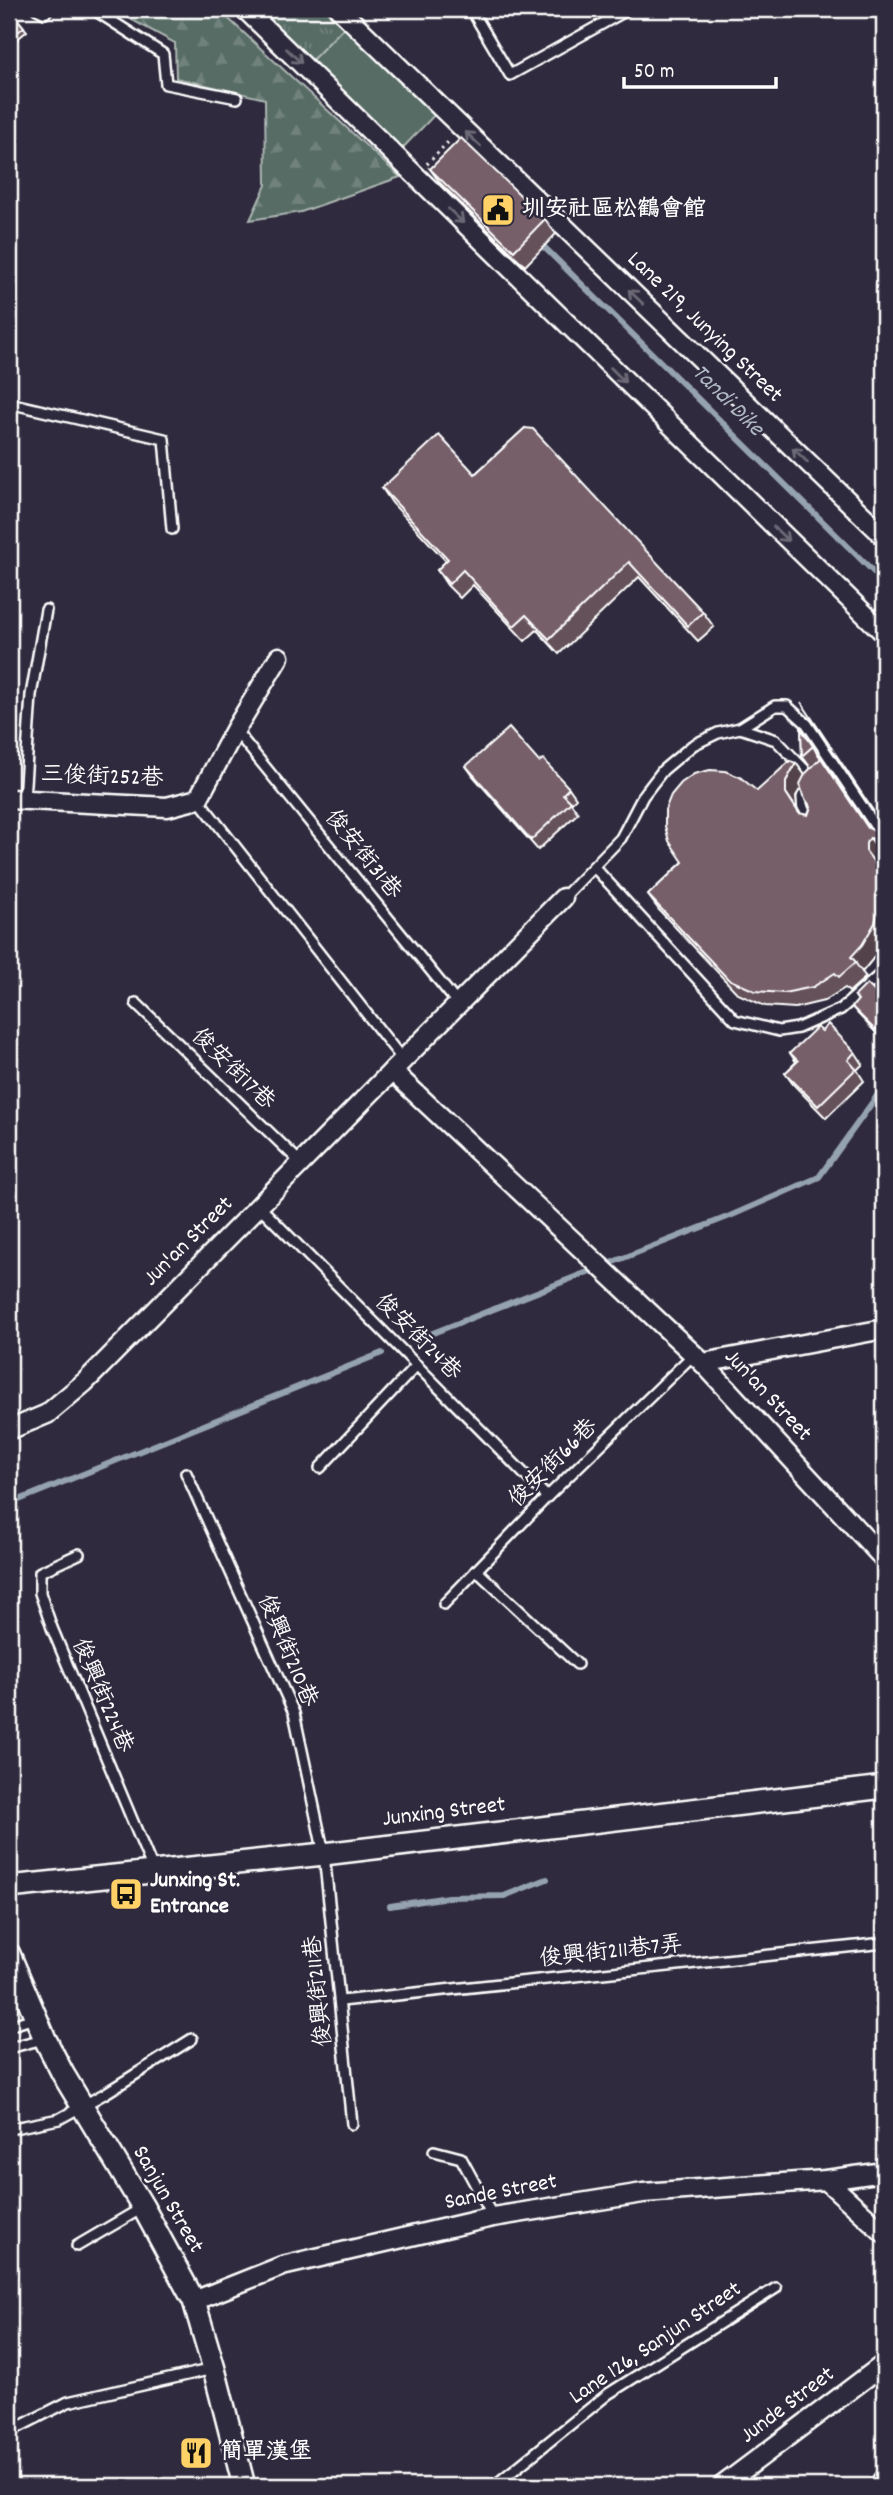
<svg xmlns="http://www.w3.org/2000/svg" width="893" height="2495" viewBox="0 0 893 2495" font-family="Dekko,'LXGW WenKai TC',sans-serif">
<defs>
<pattern id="forest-firs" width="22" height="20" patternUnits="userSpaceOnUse" patternTransform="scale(1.75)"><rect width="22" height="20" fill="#586c66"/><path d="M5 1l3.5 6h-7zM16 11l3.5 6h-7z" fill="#71827d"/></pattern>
<pattern id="park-tufts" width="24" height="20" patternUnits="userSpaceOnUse" patternTransform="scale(1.75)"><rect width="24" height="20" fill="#586c66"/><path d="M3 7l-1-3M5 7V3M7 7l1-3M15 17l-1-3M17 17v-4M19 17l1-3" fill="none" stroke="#71827d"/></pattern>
</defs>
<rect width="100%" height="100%" fill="#2f2a3d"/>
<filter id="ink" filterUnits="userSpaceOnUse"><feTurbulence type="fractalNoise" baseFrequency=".0143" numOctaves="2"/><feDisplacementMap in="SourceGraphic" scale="14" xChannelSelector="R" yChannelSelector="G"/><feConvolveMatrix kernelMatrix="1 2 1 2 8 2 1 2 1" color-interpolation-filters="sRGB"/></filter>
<g filter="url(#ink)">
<path fill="#586c66" stroke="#acb6b2" stroke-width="2" d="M 351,20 L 441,108 L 395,156 L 305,67 Z"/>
<path fill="url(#forest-firs)" stroke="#acb6b2" stroke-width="2" d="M 112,9 L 218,9 L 400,177 L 301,212 L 250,220 L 266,185 L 265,99 L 176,78 L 175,43 Z"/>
<path fill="url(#park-tufts)" stroke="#acb6b2" stroke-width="2" d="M 245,9 L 339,9 L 351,20 L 305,67 Z"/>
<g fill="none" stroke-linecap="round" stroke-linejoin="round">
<g stroke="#95a2af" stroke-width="6">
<path d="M 544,247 L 884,582"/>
<path d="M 415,1340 L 730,1216 L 819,1177 L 884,1086"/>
<path d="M 9,1504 L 382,1353"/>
<path d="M 390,1906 L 448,1897 L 504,1896 L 547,1879"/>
</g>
<defs>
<g id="service">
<path d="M 37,9 L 45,13 L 48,9"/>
<path d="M 93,9 L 163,54 L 166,84 L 237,98"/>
<path d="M 471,9 L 510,75 L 629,9"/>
<path d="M 9,403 L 164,439 L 172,529"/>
<path d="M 740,728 L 775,706 L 787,706 L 807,724 L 884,839"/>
<path d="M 235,730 L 458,1004"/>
<path d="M 808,787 C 796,799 803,812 813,823"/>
<path d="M 24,799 L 31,695 L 46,610"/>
<path d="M 198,799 L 403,1060"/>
<path d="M 883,859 L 884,861"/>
<path d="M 594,867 L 735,1020 L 779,1031 L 798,1028 L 841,1009 L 884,971"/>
<path d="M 563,898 L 621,838 L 643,796 L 663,770 L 693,745 L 718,733 L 740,728 L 776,740 L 806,771"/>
<path d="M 136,1003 L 301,1163"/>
<path d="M 259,1206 L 547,1497"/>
<path d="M 320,1468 L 417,1365"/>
<path d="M 186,1473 L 294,1713 L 324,1854 L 352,2124"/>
<path d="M 79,1554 L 40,1572 L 40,1593 L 52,1628 L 154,1872"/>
<path d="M 476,1570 L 577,1664"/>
<path d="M 444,1604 L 547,1497 L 694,1354"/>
<path d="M 341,2001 L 884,1943"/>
<path d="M 9,2026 L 34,2018"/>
<path d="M 9,2048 L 43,2039"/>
<path d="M 9,2129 L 59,2119 L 104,2094 L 192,2039"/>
<path d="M 434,2151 L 461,2158 L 493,2217"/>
<path d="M 77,2246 L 142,2208"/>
<path d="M 9,2432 L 68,2402 L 213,2369"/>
<path d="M 494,2486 L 608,2394 L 776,2288"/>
<path d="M 873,2486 L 884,2471"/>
</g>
<g id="minor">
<path d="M 245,9 L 884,633"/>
<path d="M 339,9 L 884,536"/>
<path d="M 9,799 L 167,807 L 198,799 L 235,730 L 279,657"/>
<path d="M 392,1071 L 703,1363 L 884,1559"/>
<path d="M 703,1363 L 884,1329"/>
<path d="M 9,1430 L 47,1414 L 85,1382 L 563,898"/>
<path d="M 826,2180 L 884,2233"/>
<path d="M 194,2301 L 282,2266 L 493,2217 L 643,2193 L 826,2180 L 884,2172"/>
<path d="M 722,2486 L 884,2364"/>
</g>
<g id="tertiary">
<path d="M 9,1887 L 324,1854 L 884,1787"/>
<path d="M 9,1954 L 45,2039 L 63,2074 L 143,2207 L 194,2301 L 214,2369 L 244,2486"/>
</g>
</defs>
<use href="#service" stroke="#fff" stroke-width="14"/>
<use href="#minor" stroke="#fff" stroke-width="23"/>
<use href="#tertiary" stroke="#fff" stroke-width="26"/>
<path stroke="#fff" stroke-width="3.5" stroke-dasharray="2 5" stroke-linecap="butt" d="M 427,164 L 451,139"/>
<use href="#service" stroke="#2f2a3d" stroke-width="9"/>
<use href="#minor" stroke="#2f2a3d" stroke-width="18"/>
<use href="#tertiary" stroke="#2f2a3d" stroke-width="21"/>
</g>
<g fill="#65515a" stroke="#fff" stroke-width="2" fill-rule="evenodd">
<path d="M 9,9 L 27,31 L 9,46 Z"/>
<path d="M 430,169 L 545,219 L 556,234 L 525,266 L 441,184 Z"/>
<path d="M 525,428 L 703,612 L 714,627 L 698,641 L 639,577 L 559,654 L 537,630 L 525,641 L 473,585 L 460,598 L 447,585 L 437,570 L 446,561 L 392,503 L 382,488 L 475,474 Z"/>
<path d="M 801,729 L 868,828 L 875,831 L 884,826 L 884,854 L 881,853 L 876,858 L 876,866 L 884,878 L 884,940 L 872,960 L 862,972 L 866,977 L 849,992 L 845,988 L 824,1001 L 795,1008 L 765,1006 L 738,994 L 659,910 L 648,895 L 757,791 L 796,763 L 805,775 L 811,768 L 802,756 ZM 801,788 L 811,808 L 808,815 L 800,814 L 797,808 L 796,796 Z"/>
<path d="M 539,762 L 569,788 L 576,798 L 571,803 L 578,813 L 538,850 L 473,776 L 466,766 Z"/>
<path d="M 855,996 L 884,1001 L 884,1034 L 881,1038 L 858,1014 L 852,1007 L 858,1001 Z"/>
<path d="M 822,1031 L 855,1052 L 863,1064 L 857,1070 L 864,1081 L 826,1118 L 793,1084 L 785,1073 L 796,1062 L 790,1053 Z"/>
</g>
<g fill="#53424a" stroke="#fff" stroke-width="2">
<path d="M 796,763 L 807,778 L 796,796 L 797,808 L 810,828 L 786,793 L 786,781 Z"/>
<path d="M 870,838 L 881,853 L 876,858 L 876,866 L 884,878 L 884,940 L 872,960 L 862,972 L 851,957 L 866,851 L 866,843 Z"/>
</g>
<g fill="#765e69" stroke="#fff" stroke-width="2">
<path d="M 9,9 L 24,27 L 9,40 Z"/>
<path d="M 461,138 L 545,219 L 514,251 L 430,169 Z"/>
<path d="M 525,428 L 533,429 L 703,612 L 688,626 L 629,562 L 549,639 L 526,615 L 514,626 L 463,570 L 449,584 L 437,570 L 448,559 L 382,488 L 439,435 L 475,474 Z"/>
<path d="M 801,702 L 884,827 L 884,834 L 878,840 L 870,838 L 866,843 L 866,851 L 876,865 L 882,893 L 875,923 L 862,945 L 851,957 L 856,962 L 839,977 L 835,973 L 813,987 L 784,993 L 755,991 L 728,979 L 648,895 L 683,862 L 669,841 L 665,826 L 665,810 L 671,795 L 681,783 L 694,774 L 710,770 L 725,771 L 740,777 L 757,791 L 790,761 L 796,763 L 786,781 L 786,793 L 799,813 L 808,815 L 811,807 L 803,796 L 800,784 L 805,774 L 821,758 L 868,828 L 875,831 L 880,826 L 879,820 Z"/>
<path d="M 509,728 L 539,762 L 543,759 L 569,788 L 563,794 L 571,802 L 531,840 L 466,766 Z"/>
<path d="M 801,729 L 813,746 L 802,756 Z"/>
<path d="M 867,984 L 884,1001 L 884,1021 L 875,1030 L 852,1007 L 858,1000 L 855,996 Z"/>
<path d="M 828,1024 L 855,1052 L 848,1060 L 856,1069 L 818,1106 L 785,1073 L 798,1061 L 790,1053 L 817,1027 L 822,1031 Z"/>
</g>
<defs><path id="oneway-shaft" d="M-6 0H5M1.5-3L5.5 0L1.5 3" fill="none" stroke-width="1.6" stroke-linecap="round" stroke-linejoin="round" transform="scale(1.75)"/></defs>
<g stroke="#6d6a77">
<use href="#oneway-shaft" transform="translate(294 56) rotate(44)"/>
<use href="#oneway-shaft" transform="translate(473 139) rotate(-136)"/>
<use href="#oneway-shaft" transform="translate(456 216) rotate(44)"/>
<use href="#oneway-shaft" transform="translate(636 297) rotate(-136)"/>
<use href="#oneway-shaft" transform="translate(618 375) rotate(45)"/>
<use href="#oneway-shaft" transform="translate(800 455) rotate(-136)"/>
<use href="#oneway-shaft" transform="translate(781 534) rotate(44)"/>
</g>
</g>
<defs>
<symbol id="civic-square" viewBox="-11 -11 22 22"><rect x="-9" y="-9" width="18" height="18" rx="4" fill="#ffd166" stroke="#2f2a3d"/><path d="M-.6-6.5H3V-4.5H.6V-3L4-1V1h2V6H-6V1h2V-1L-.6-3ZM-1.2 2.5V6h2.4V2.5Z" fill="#111"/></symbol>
<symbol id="bus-square" viewBox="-11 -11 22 22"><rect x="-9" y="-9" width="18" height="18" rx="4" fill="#ffd166" stroke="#2f2a3d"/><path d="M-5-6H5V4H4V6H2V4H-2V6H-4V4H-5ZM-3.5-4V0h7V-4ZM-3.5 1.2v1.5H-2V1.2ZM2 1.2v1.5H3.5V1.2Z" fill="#111"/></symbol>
<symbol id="restaurant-square" viewBox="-11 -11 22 22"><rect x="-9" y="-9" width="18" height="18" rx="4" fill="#ffd166" stroke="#2f2a3d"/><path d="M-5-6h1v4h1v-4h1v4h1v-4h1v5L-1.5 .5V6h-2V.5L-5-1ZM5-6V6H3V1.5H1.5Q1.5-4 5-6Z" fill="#111"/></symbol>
</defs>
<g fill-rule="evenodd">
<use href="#civic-square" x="479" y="191" width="38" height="38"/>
<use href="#bus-square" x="107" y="1875" width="38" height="38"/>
<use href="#restaurant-square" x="177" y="2434" width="38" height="38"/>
</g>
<g text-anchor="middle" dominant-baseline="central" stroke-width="5" stroke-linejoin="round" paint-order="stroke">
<g font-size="23" font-weight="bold" fill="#fff" stroke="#2f2a3d" text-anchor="start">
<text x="522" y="210">圳安社區松鶴會館</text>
<text x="150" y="1881">Junxing St.<tspan x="150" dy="26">Entrance</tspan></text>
<text x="220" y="2453">簡單漢堡</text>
</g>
<g font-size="23" fill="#fff" stroke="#2f2a3d">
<text transform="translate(704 328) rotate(44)">Lane 219, Junying Street</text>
<text transform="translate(102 778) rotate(2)">三俊街252巷</text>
<text transform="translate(362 855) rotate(51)">俊安街31巷</text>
<text transform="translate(232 1070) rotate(44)">俊安街17巷</text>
<text transform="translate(189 1242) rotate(-45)">Jun'an Street</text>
<text transform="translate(417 1338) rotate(45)">俊安街24巷</text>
<text transform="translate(767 1396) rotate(47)">Jun'an Street</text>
<text transform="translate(554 1464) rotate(-45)">俊安街66巷</text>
<text transform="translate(286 1651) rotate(67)">俊興街210巷</text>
<text transform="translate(101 1696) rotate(67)">俊興街224巷</text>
<text transform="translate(444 1813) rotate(-7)">Junxing Street</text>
<text transform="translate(611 1953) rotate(-6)">俊興街211巷7弄</text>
<text transform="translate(320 1991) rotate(-96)">俊興街211巷</text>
<text transform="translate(501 2193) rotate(-11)">Sande Street</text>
<text transform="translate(167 2200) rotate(60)">Sanjun Street</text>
<text transform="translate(656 2344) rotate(-34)">Lane 126, Sanjun Street</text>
<text transform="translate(788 2406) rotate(-37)">Junde Street</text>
</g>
<g font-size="24" font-style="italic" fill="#b0b9c3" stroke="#2f2a3d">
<text transform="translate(727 401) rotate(45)">Tandi Dike</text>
</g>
</g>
<rect width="893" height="2495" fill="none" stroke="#2f2a3d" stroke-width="35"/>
<rect x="18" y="18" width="858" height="2460" fill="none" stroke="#fff" stroke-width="2.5" filter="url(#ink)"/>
<path d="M624 77v10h152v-10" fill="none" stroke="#ffffff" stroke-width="3.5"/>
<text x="634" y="77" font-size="21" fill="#ffffff" stroke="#2f2a3d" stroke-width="5" paint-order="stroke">50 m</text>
</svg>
